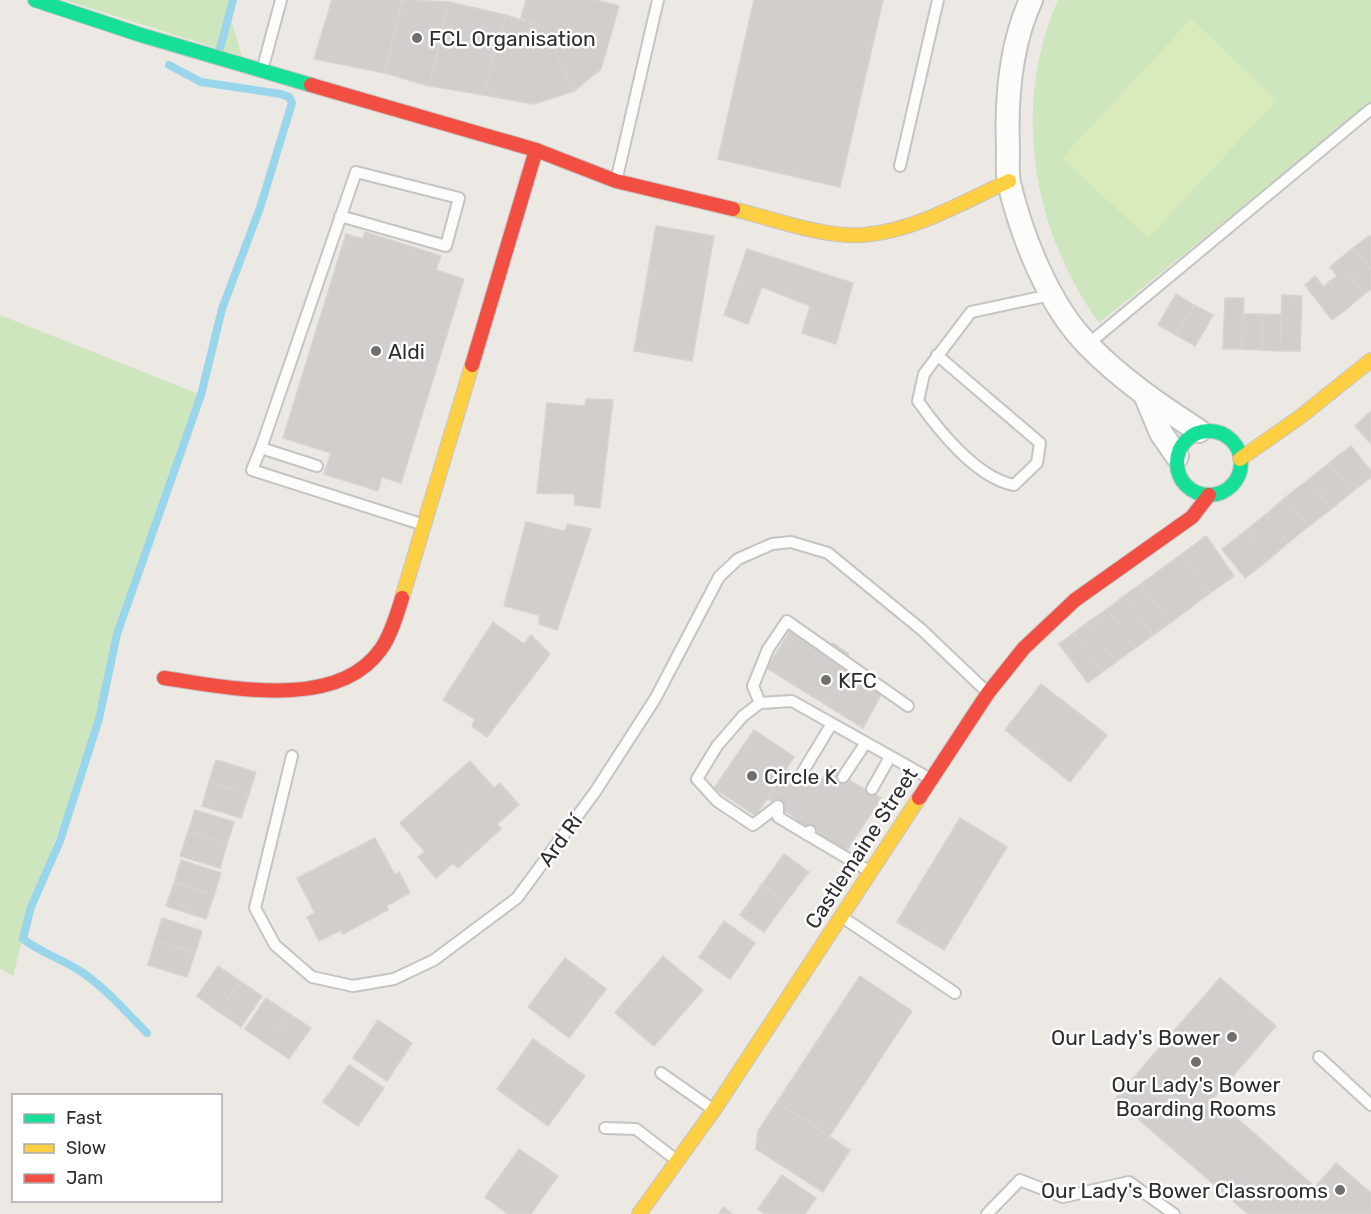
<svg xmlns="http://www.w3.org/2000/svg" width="1371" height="1214" viewBox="0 0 1371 1214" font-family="Rubik,sans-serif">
<rect width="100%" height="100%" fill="#ece8e4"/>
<g fill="#cee6be">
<path d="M 64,0 L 233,0 L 229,13 L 242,56 Z"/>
<path d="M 1058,0 L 1371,0 L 1371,103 L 1099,323 C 1032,230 1011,107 1058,0 Z"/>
<path d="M 0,315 L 201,395 L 117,634 L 99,719 L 31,907 L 13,976 L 0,969 Z"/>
</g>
<path fill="#d9eabb" d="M 1191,19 L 1277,100 L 1148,238 L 1062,158 Z"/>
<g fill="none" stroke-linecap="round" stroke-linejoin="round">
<g stroke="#99d6ec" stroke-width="8">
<path d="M 219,52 L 233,0"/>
<path d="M 147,1033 C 125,1011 103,985 77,969 C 59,958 40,952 23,939 L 31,907 L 60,841 L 99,719 L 117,634 L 201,395 L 222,309 L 260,208 L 292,103 L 289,97 L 281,94 L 201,82 L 169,65"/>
</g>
</g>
<g fill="#d1cecb" stroke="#d7d4d0" stroke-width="1.5">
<path d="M 332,0 L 402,0 L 385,73 L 314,59 Z"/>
<path d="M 402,0 L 449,2 L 429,86 L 385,73 Z"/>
<path d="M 526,0 L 596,0 L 619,6 L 601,69 L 574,91 L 543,27 L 521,18 Z"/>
<path d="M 754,0 L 883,0 L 840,187 L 718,159 Z"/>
<path d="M 449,2 L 506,15 L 483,95 L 429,86 Z"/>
<path d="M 506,15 L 543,27 L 574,91 L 534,104 L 483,95 Z"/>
<path d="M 656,226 L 714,236 L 692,361 L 634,351 Z"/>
<path d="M 365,232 L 441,256 L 436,270 L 464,279 L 401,483 L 382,477 L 378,491 L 324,474 L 331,453 L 283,438 L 346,234 L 363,239 Z"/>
<path d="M 1369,236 L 1371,237 L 1371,270 L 1353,248 Z"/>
<path d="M 1353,248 L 1371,270 L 1371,289 L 1364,294 L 1337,261 Z"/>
<path d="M 747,249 L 853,283 L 836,344 L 802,333 L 810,306 L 762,287 L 748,324 L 724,315 Z"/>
<path d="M 1337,261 L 1364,294 L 1349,307 L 1329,282 L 1337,276 L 1330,267 Z"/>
<path d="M 1315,276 L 1323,287 L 1329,282 L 1349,307 L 1332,320 L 1305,285 Z"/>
<path d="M 1176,294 L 1194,305 L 1176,335 L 1158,325 Z"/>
<path d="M 1282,295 L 1302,296 L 1300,351 L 1280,351 Z"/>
<path d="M 1225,298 L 1244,298 L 1242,349 L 1223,349 Z"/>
<path d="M 1194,305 L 1213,315 L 1195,346 L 1176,335 Z"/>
<path d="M 1243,314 L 1263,314 L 1262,350 L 1242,349 Z"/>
<path d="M 1263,314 L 1281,315 L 1280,351 L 1262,350 Z"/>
<path d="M 586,399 L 613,400 L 600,508 L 575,505 L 574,494 L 537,493 L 547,403 L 585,406 Z"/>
<path d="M 1371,411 L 1371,444 L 1355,426 Z"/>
<path d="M 1351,446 L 1371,471 L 1371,477 L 1352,492 L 1329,463 Z"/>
<path d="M 1329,463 L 1352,492 L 1331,509 L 1308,480 Z"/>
<path d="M 1308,480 L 1331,509 L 1309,526 L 1286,497 Z"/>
<path d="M 1286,497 L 1309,526 L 1288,543 L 1265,515 Z"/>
<path d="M 1265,515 L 1288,543 L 1267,561 L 1244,532 Z"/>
<path d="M 526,522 L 564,531 L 568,524 L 591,529 L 557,630 L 539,624 L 539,615 L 504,606 Z"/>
<path d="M 1244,532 L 1267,561 L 1245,578 L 1222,549 Z"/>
<path d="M 1206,536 L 1234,576 L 1210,593 L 1182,554 Z"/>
<path d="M 1182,554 L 1210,593 L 1170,623 L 1141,584 Z"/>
<path d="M 1141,584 L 1170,623 L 1153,635 L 1124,596 Z"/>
<path d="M 1124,596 L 1153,635 L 1135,648 L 1107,609 Z"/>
<path d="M 1107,609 L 1135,648 L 1116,662 L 1087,623 Z"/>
<path d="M 493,622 L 524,644 L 531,635 L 550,654 L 487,737 L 472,726 L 475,719 L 443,700 Z"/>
<path d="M 1087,623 L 1116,662 L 1102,672 L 1074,633 Z"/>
<path d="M 790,631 L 882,693 L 863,728 L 767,668 Z"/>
<path d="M 1074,633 L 1102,672 L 1088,683 L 1059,644 Z"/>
<path d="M 833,643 L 849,654 L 844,667 L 825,655 Z"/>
<path d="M 1041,684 L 1107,735 L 1070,782 L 1005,730 Z"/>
<path d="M 754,730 L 794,757 L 756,816 L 714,788 Z"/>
<path d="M 216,760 L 256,772 L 249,794 L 209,782 Z"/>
<path d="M 470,761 L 494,788 L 500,783 L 519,805 L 497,824 L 501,829 L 458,868 L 453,863 L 436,878 L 418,857 L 425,852 L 400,823 Z"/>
<path d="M 831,766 L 843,777 L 881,798 L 844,855 L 793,822 L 795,818 L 768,799 L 785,768 L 816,788 Z"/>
<path d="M 209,782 L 249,794 L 241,818 L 202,806 Z"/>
<path d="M 195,810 L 234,822 L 227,844 L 188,832 Z"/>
<path d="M 960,818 L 1007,847 L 944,950 L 897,922 Z"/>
<path d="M 188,832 L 227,844 L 220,868 L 180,856 Z"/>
<path d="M 375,838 L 395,875 L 399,872 L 410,893 L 386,906 L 388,910 L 343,934 L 341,930 L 319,941 L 307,917 L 315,913 L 297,878 Z"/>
<path d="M 784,854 L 809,872 L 786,902 L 762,884 Z"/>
<path d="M 181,860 L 221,873 L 214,895 L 174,883 Z"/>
<path d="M 174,883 L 214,895 L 206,919 L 166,906 Z"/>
<path d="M 762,884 L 786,902 L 764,932 L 740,915 Z"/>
<path d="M 162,918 L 202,931 L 195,953 L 155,941 Z"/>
<path d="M 724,921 L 755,943 L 730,979 L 699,957 Z"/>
<path d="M 155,941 L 195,953 L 187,977 L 148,965 Z"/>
<path d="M 663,956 L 703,990 L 654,1046 L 615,1013 Z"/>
<path d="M 565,958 L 606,989 L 569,1038 L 528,1007 Z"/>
<path d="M 218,966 L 240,981 L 219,1012 L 197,996 Z"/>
<path d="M 860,976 L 912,1011 L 829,1137 L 777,1102 Z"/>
<path d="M 1220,978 L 1276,1026 L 1214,1098 L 1315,1187 L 1292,1214 L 1248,1214 L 1115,1099 Z"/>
<path d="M 240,981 L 262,996 L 241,1027 L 219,1012 Z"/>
<path d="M 266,998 L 288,1013 L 267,1044 L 245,1029 Z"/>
<path d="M 288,1013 L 311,1028 L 289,1059 L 267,1044 Z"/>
<path d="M 378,1020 L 412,1043 L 387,1081 L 353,1058 Z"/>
<path d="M 533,1039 L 585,1076 L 548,1126 L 497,1089 Z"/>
<path d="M 349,1065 L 384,1088 L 358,1126 L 323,1102 Z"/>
<path d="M 777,1102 L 850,1150 L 823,1192 L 756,1149 L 758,1131 Z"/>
<path d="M 519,1149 L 558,1176 L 531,1214 L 508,1214 L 485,1197 Z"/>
<path d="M 1336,1163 L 1371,1193 L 1371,1214 L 1292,1214 Z"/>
<path d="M 782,1175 L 816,1198 L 805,1214 L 765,1214 L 758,1209 Z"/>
<path d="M 723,1207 L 733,1214 L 719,1214 Z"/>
</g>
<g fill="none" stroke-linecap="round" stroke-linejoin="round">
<defs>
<g id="lane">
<path d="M 263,67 L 281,0"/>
<path d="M 900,166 L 938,0"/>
<path d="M 617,177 L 658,0"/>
<path d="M 340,216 L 446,246 L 459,198 L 356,172 L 261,448 L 252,470 L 421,524"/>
<path d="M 1087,345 L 1371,109"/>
<path d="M 937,355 L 1040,443 L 1037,463 L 1014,485 C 977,478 939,431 918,401 L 924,374 L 971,312 L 1051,295"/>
<path d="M 261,448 L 317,466"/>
<path d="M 760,703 L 753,686 L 768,649 L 787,621 L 908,706"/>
<path d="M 292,756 L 255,908 L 275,945 L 312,977 L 353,986 L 394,979 L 434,960 L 517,898 L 595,792 L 655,699 L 719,577 L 738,559 L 772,544 L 791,542 L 828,553 L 922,630 L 986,691"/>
<path d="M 843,777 L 865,744"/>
<path d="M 799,778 L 831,725"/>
<path d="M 872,789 L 890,757"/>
<path d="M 810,831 L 808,835 L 869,871"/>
<path d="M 808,835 L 778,817 L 778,806 L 753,825 L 717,801 L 697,779 L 717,746 L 743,716 L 760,703 L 792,701 L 927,777"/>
<path d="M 845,919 L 955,993"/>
<path d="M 1319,1057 L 1371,1105"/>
<path d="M 661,1073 L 711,1108"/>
<path d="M 605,1128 L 636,1129 L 675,1159"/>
<path d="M 987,1214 L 1020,1180 L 1063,1197 L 1129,1182 L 1174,1214"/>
</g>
<g id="street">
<path d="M 1031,0 C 1010,46 1006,97 1008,147 C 1008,158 1007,172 1009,183 C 1022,237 1049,306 1088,345 C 1121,379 1159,405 1199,431"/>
<path d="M 1146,397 L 1161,433 L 1177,456"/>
</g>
<g id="fast">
<path d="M 35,0 L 141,35 L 311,85"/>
<circle cx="1209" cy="463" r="32"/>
</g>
<g id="slow">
<path d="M 733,209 C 771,218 824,238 863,235 C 915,231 963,202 1009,181"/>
<path d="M 1240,459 L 1300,417 L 1371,360"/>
<path d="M 402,598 L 472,365"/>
<path d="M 639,1214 L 714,1110 L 919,798"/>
</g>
<g id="jam">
<path d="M 311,85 L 536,150 L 616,181 L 733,209"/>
<path d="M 472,365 L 536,150"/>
<path d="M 164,678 C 227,687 337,712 381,649 C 391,635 397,614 402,598"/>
<path d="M 919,798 L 988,693 L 1024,648 L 1075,600 L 1192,517 L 1209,495"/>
</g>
</defs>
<use href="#lane" stroke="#c5c4c5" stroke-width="14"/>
<use href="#street" stroke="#c5c4c5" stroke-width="26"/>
<use href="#fast" stroke="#c5c4c5" stroke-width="16"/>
<use href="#slow" stroke="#c5c4c5" stroke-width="16"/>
<use href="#jam" stroke="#c5c4c5" stroke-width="16"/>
<use href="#lane" stroke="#fcfcfb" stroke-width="10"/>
<use href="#street" stroke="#fcfcfb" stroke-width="22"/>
<use href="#fast" stroke="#16e098" stroke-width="14"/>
<use href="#slow" stroke="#ffcf43" stroke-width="14"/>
<use href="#jam" stroke="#f24e42" stroke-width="14"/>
</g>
<g fill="#706f6e" stroke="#fff" stroke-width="2">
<circle cx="417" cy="38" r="6"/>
<circle cx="376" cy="351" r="6"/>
<circle cx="826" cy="680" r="6"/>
<circle cx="752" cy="776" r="6"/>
<circle cx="1232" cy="1037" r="6"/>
<circle cx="1196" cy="1062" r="6"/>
<circle cx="1340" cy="1190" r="6"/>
</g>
<g text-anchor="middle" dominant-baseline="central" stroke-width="5" stroke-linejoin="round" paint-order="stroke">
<g font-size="21" fill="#2e2e2e" stroke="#fff" text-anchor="start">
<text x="429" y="38">FCL Organisation</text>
<text x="388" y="351">Aldi</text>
<text x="838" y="680">KFC</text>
<text x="764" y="776">Circle K</text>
<text x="1220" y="1037" text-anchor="end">Our Lady's Bower</text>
<text x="1196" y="1084" text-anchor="middle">Our Lady's Bower<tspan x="1196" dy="24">Boarding Rooms</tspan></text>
<text x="1328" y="1190" text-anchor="end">Our Lady's Bower Classrooms</text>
</g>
<g font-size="21" fill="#2e2e2e" stroke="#fff">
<text transform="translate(560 840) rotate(-54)">Ard Rí</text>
<text transform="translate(861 848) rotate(-57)">Castlemaine Street</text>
</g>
</g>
<rect x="12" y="1094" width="210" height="108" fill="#ffffff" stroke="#ababab" stroke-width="1.5"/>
<rect x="24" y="1114" width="30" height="9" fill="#16e098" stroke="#ababab" stroke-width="1.5"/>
<text x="66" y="1124" font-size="18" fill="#2e2e2e">Fast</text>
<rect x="24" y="1144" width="30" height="9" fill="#ffcf43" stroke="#ababab" stroke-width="1.5"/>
<text x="66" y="1154" font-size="18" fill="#2e2e2e">Slow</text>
<rect x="24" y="1174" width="30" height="9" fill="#f24e42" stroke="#ababab" stroke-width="1.5"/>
<text x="66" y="1184" font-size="18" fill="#2e2e2e">Jam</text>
</svg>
